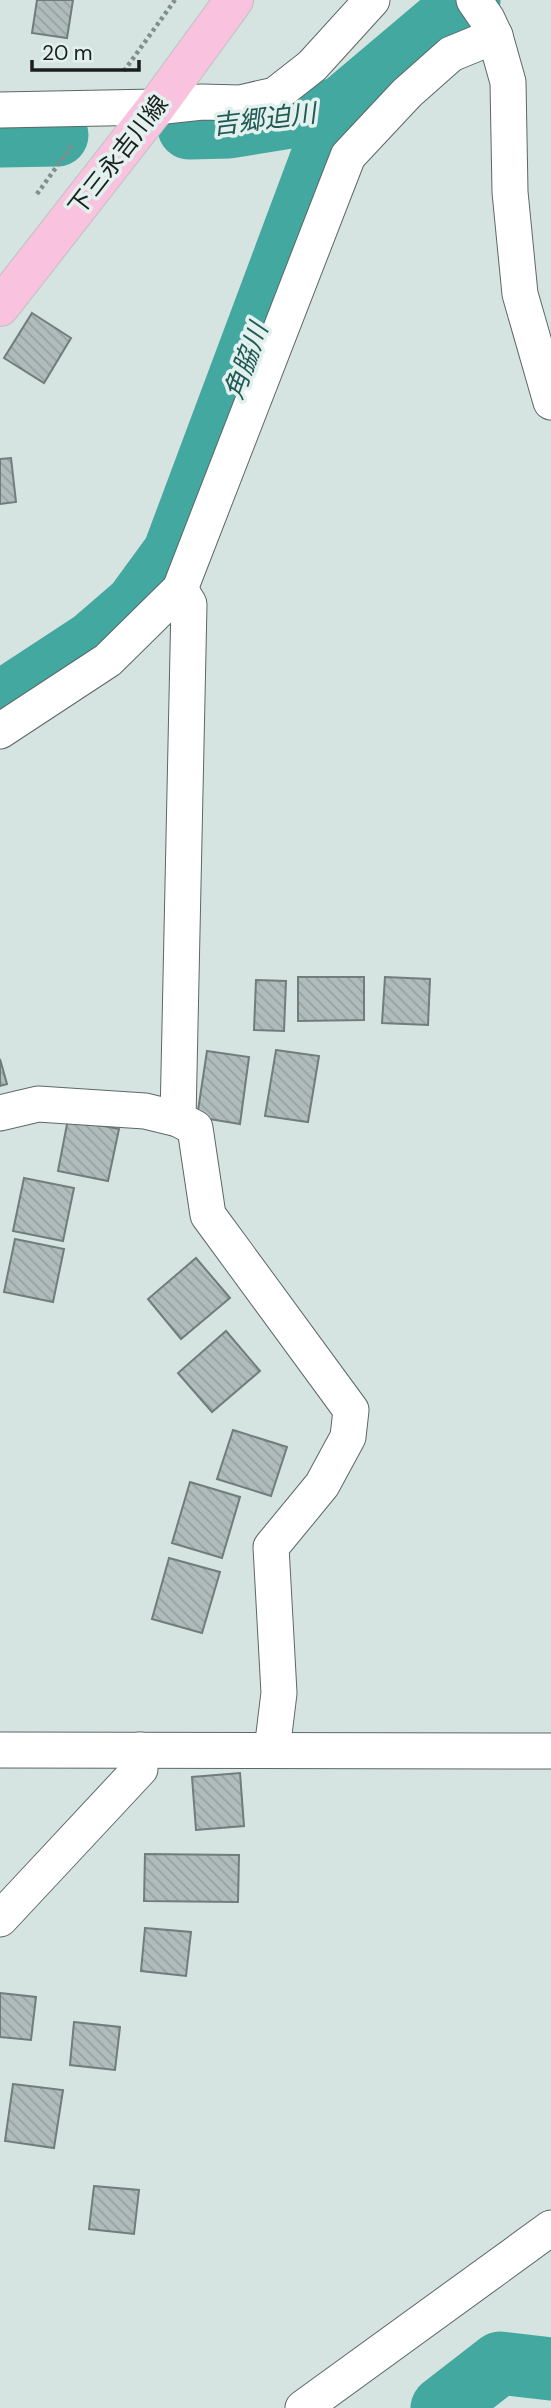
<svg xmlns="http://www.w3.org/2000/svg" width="551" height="2408" viewBox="0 0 551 2408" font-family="'DM Sans','Noto Sans JP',sans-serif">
<defs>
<pattern id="building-back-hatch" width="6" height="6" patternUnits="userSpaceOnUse" patternTransform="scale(1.75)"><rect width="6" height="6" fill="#afbcbb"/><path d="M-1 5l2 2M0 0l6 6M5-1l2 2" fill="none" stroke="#96a1a0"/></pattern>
</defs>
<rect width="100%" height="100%" fill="#d5e3e1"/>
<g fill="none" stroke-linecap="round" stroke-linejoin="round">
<g stroke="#42a8a0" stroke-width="63">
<path d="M 189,128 L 229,127 L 340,109"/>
<path d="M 0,136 L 57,135"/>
<path d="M 0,703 L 92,643 L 136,605 L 174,553 L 340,109 L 469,0"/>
<path d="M 442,2408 L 500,2363 L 551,2369"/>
</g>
</g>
<g fill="url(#building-back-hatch)" stroke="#717d7b" stroke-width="2">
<path d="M 37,0 L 73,0 L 67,38 L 32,33 Z"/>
<path d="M 32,313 L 71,338 L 44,383 L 4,358 Z"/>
<path d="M 11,458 L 16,502 L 0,504 L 0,459 Z"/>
<path d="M 298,977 L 364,977 L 364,1020 L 298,1021 Z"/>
<path d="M 385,977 L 430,979 L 428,1025 L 382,1023 Z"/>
<path d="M 256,980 L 286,981 L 284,1031 L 254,1030 Z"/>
<path d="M 276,1050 L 319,1056 L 308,1122 L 265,1116 Z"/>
<path d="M 207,1051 L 249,1057 L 240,1124 L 197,1117 Z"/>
<path d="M 0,1059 L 7,1084 L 0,1086 Z"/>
<path d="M 68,1119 L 119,1129 L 108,1181 L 58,1171 Z"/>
<path d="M 24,1178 L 74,1188 L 63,1241 L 13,1231 Z"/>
<path d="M 15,1239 L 64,1249 L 53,1302 L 4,1292 Z"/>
<path d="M 196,1258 L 230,1298 L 181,1339 L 148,1299 Z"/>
<path d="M 226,1331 L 260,1371 L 212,1412 L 178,1373 Z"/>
<path d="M 233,1430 L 287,1447 L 271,1496 L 217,1479 Z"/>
<path d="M 190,1482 L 240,1497 L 222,1558 L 172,1543 Z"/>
<path d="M 169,1558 L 220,1572 L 202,1633 L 152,1619 Z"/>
<path d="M 240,1773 L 244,1826 L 196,1830 L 192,1777 Z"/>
<path d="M 145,1854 L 239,1855 L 238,1902 L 144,1901 Z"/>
<path d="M 145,1928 L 191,1932 L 186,1976 L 141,1971 Z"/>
<path d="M 0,1993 L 36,1997 L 31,2040 L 0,2037 Z"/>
<path d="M 74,2022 L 120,2027 L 115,2070 L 70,2065 Z"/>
<path d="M 13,2084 L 63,2090 L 54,2148 L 5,2141 Z"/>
<path d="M 94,2186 L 139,2190 L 134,2234 L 89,2229 Z"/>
</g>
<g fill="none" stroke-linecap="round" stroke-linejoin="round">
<defs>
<g id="minor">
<path d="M 474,0 L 487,19 L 495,36 L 508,82 L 510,192 L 520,294 L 551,402"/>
<path d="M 0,110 L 156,107 L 202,102 L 240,103 L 275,95 L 312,66 L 372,0"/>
<path d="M 0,731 L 108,660 L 180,589 L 348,156 L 407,93 L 451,54 L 495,36"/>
<path d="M 0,1113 L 38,1104 L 145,1111 L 178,1119 L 195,1128 L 208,1215 L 351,1410 L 348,1437 L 322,1485 L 271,1547 L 279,1693 L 272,1750"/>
<path d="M 178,1119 L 189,604 L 180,589"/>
<path d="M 0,1750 L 551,1751"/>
<path d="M 0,1919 L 140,1769 L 140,1750"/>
<path d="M 303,2408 L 551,2228"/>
</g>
<path id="major" d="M 0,307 L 156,107 L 234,0"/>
</defs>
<use href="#minor" stroke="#5c6866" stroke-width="37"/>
<use href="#major" stroke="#bfc0c0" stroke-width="40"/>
<g stroke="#838d8c" stroke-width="4.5" stroke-dasharray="3.5 3.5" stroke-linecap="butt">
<path d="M 124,71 L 175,0"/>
<path d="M 37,194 L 73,144"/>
</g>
<use href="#minor" stroke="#fff" stroke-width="35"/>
<use href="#major" stroke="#f9c3e0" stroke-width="38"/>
</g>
<g text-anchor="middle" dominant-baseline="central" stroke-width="7" stroke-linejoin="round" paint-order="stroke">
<g font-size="24" fill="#1a1f1e" stroke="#e2f0ee">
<text transform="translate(118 155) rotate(-52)">下三永吉川線</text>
</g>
<g font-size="26" font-style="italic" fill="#215a55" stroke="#e2f0ee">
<text transform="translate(264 119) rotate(-7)">吉郷迫川</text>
<text transform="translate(246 361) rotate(-70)">角脇川</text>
</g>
</g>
<path d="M32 60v10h107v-10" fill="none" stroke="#1a1f1e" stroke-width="3.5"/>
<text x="42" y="60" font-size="21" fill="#1a1f1e" stroke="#e2f0ee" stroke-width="5" paint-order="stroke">20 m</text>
</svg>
